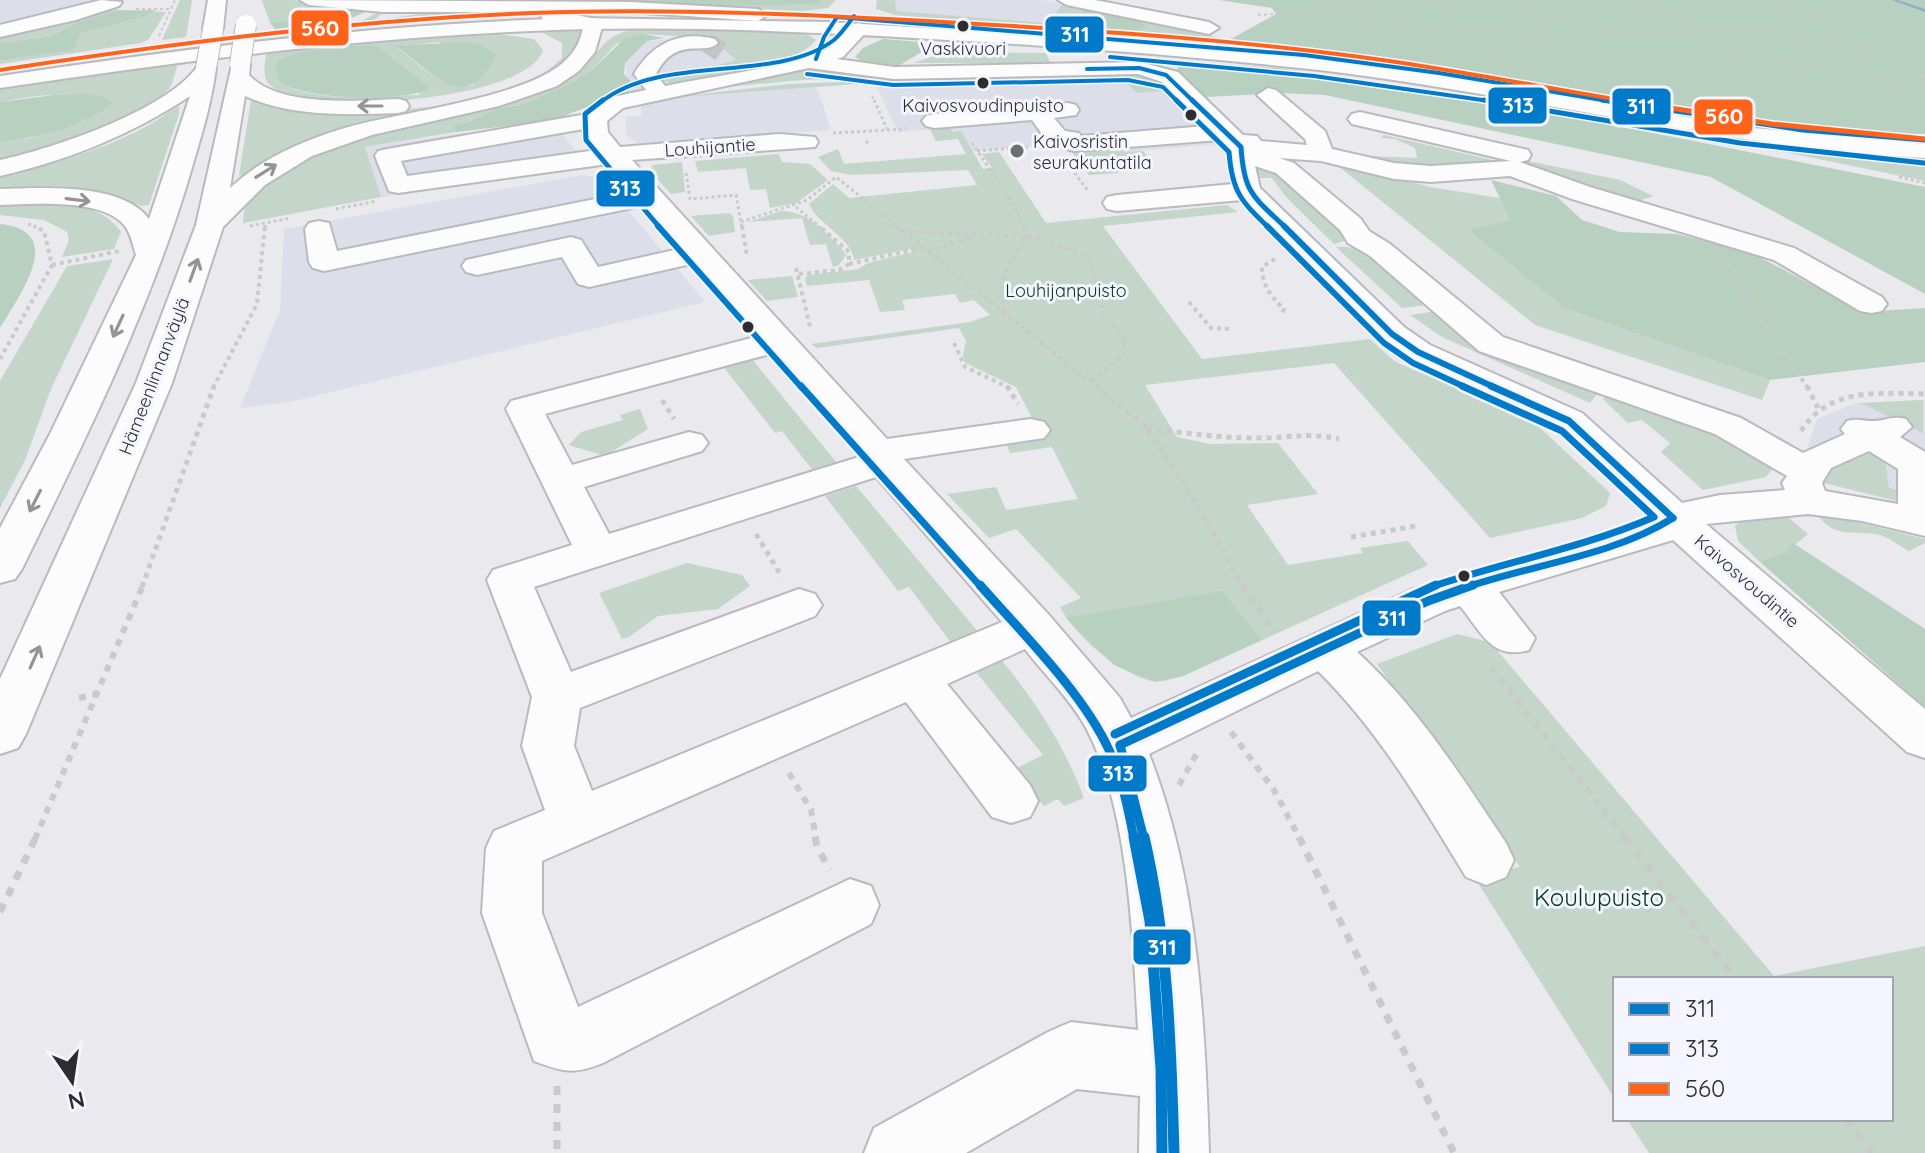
<svg xmlns="http://www.w3.org/2000/svg" width="1925" height="1153" viewBox="0 0 1925 1153" font-family="Quicksand,sans-serif">
<rect width="100%" height="100%" fill="#e9e9ee"/>
<g fill="#dcdee9">
<path d="M 0,0 L 123,0 L 115,11 L 0,43 Z"/>
<path d="M 895,0 L 1041,0 L 1063,4 L 1047,23 L 895,11 Z"/>
<path d="M 698,37 L 711,38 L 736,60 L 668,77 L 675,85 L 623,93 L 629,89 L 625,63 L 647,41 Z"/>
<path d="M 1132,74 L 1153,79 L 1220,144 L 1124,152 L 1117,145 L 1063,144 L 972,151 L 961,132 L 953,132 L 950,128 L 898,132 L 875,83 Z"/>
<path d="M 817,87 L 831,130 L 645,145 L 637,143 L 626,134 L 626,117 L 641,116 L 641,103 L 666,98 Z"/>
<path d="M 551,121 L 589,166 L 381,197 L 365,147 Z"/>
<path d="M 582,175 L 601,178 L 705,302 L 289,402 L 240,408 L 280,310 L 284,229 Z"/>
<path d="M 1925,400 L 1925,509 L 1820,482 L 1808,445 L 1817,419 L 1856,403 Z"/>
</g>
<g fill="#c4d5ca" fill-rule="evenodd">
<path d="M 180,0 L 192,0 L 186,37 L 162,40 Z"/>
<path d="M 262,0 L 294,0 L 330,6 L 306,17 L 270,23 Z"/>
<path d="M 821,0 L 836,0 L 828,8 L 803,11 L 636,4 L 820,3 Z"/>
<path d="M 877,0 L 895,0 L 896,11 L 1047,23 L 1063,4 L 1229,40 L 1060,30 L 895,15 L 876,9 Z"/>
<path d="M 101,9 L 166,12 L 148,40 L 141,43 L 0,64 L 0,61 L 72,50 L 80,34 L 146,16 L 154,11 L 115,11 L 78,22 L 52,36 L 0,43 L 0,34 Z"/>
<path d="M 383,9 L 386,9 L 375,20 L 450,10 L 481,10 L 499,15 L 585,12 L 458,18 L 272,33 L 360,22 Z"/>
<path d="M 670,27 L 804,32 L 816,40 C 798,65 687,95 662,80 L 736,60 L 711,38 L 643,34 L 616,44 L 593,69 L 569,84 L 521,105 L 495,109 L 469,122 L 453,125 L 456,132 L 365,147 L 381,197 L 243,223 L 245,203 L 262,182 L 342,140 L 572,75 C 585,66 593,56 604,44 C 622,26 647,28 670,27 Z"/>
<path d="M 554,28 L 575,28 L 582,34 C 583,97 403,115 356,129 C 316,140 279,156 243,176 L 239,175 L 251,101 C 284,99 318,107 350,109 C 412,113 517,104 562,58 L 562,43 L 538,30 Z"/>
<path d="M 484,32 L 534,39 L 543,50 C 528,102 302,118 269,84 C 261,76 266,58 267,48 ZM 439,42 L 475,85 C 444,93 420,65 397,47 ZM 365,45 L 393,58 L 420,95 C 386,96 311,103 282,83 C 274,78 276,68 277,60 C 305,48 335,46 365,45 Z"/>
<path d="M 947,52 L 1046,53 L 1050,63 L 913,63 Z"/>
<path d="M 179,60 C 176,68 174,82 169,89 C 131,131 52,146 0,163 L 0,142 L 30,138 L 84,121 L 108,99 C 72,91 36,95 0,102 L 0,87 Z"/>
<path d="M 812,69 L 894,77 L 802,80 L 703,89 Z"/>
<path d="M 1132,74 L 1152,79 L 1166,91 L 1137,93 L 1127,83 L 1107,82 L 1105,76 Z"/>
<path d="M 924,79 L 666,98 L 789,84 Z"/>
<path d="M 179,106 L 179,114 L 149,205 L 142,206 L 103,194 L 0,193 L 0,175 C 51,164 102,151 147,126 C 158,120 168,112 179,106 Z"/>
<path d="M 950,128 L 953,132 L 961,131 L 983,169 L 992,168 L 982,154 L 999,152 L 1046,223 L 1227,205 L 1238,212 L 1103,226 L 1202,359 L 1370,339 L 1394,361 L 1537,425 L 1610,493 L 1606,506 L 1582,518 L 1490,538 L 1334,363 L 1145,385 L 1177,437 L 1210,444 L 1278,443 L 1318,494 L 1247,505 L 1288,565 L 1363,553 L 1360,548 L 1408,541 L 1428,565 L 1183,676 C 1174,678 1161,683 1152,681 C 1118,673 1076,637 1060,607 L 1081,598 L 1016,529 L 989,538 L 947,494 L 996,487 L 1006,510 L 1078,499 L 1052,447 L 1010,453 L 1006,443 L 1041,436 L 1016,387 L 965,363 L 963,355 L 966,341 L 959,328 L 817,348 L 811,344 L 970,322 L 990,315 L 974,300 L 960,303 L 955,294 L 902,300 L 905,310 L 880,312 L 869,280 L 807,286 L 805,278 L 808,275 L 858,269 L 868,263 L 913,252 L 910,249 L 854,260 C 852,238 818,225 809,204 L 833,184 L 849,198 L 977,185 L 968,170 L 852,175 L 831,171 L 818,157 L 838,149 L 844,164 L 966,154 L 958,139 L 936,141 L 930,129 Z"/>
<path d="M 1384,135 L 1501,162 L 1476,170 L 1361,160 L 1369,156 L 1417,158 L 1415,148 L 1395,139 L 1381,138 Z"/>
<path d="M 1120,148 L 1124,152 L 1143,151 L 1153,164 L 1115,167 L 1119,173 L 1089,175 L 1072,152 Z"/>
<path d="M 1769,148 L 1925,161 L 1925,181 L 1780,151 Z"/>
<path d="M 779,154 L 782,162 L 810,164 L 828,180 L 796,203 L 770,208 L 766,189 L 750,190 L 746,168 L 698,172 L 695,161 Z"/>
<path d="M 1332,161 L 1430,187 L 1500,198 L 1512,220 L 1470,230 L 1564,308 L 1770,380 L 1762,400 L 1535,325 Z"/>
<path d="M 1528,161 L 1620,180 L 1653,196 L 1635,202 L 1521,164 Z"/>
<path d="M 682,162 L 685,192 L 671,194 L 650,171 L 653,165 Z"/>
<path d="M 1263,166 L 1275,167 L 1352,239 L 1334,244 L 1286,197 L 1272,178 L 1254,178 L 1257,167 Z"/>
<path d="M 0,202 C 39,203 97,196 121,232 L 114,249 L 62,257 L 69,240 L 67,232 L 44,220 L 0,215 Z"/>
<path d="M 781,211 C 808,211 824,231 842,249 L 846,255 L 839,265 L 833,267 L 826,244 L 810,245 L 802,218 L 749,222 Z"/>
<path d="M 729,213 L 733,216 L 735,232 L 709,236 L 691,216 Z"/>
<path d="M 1336,247 C 1377,244 1407,280 1436,304 L 1402,308 Z"/>
<path d="M 113,259 L 51,389 L 25,460 L 0,508 L 0,381 L 67,266 Z"/>
<path d="M 792,276 L 798,297 L 767,301 L 748,280 Z"/>
<path d="M 1444,310 L 1601,389 L 1590,403 L 1442,337 L 1410,315 Z"/>
<path d="M 751,358 L 837,463 L 814,472 L 782,431 L 775,433 L 722,365 Z"/>
<path d="M 1612,392 L 1689,417 L 1776,465 L 1766,477 L 1703,490 L 1661,452 L 1670,443 L 1642,420 L 1628,423 L 1603,399 Z"/>
<path d="M 1923,400 L 1923,433 L 1861,403 Z"/>
<path d="M 640,409 L 648,429 L 605,456 L 569,445 L 581,432 L 623,420 L 620,415 Z"/>
<path d="M 1871,452 L 1885,460 L 1889,488 L 1904,492 L 1903,502 L 1820,482 L 1818,476 L 1847,458 Z"/>
<path d="M 856,486 L 980,634 L 955,648 L 909,587 L 898,591 L 825,496 Z"/>
<path d="M 1816,512 L 1925,539 L 1925,543 L 1909,551 C 1900,546 1889,538 1880,535 C 1858,529 1833,541 1816,512 Z"/>
<path d="M 1778,514 L 1788,517 L 1808,534 L 1786,552 L 1760,562 L 1738,541 L 1735,526 L 1741,520 Z"/>
<path d="M 687,563 L 742,575 L 750,586 L 718,609 L 658,616 L 629,637 L 622,639 L 599,593 Z"/>
<path d="M 1457,634 L 1490,642 L 1774,976 L 1925,946 L 1925,1153 L 1649,1153 L 1627,1119 L 1891,1119 L 1891,979 L 1615,979 L 1615,1099 L 1474,877 L 1520,867 L 1377,664 Z"/>
<path d="M 999,657 C 1035,700 1064,745 1084,798 L 1064,806 L 1058,799 L 1044,806 L 1015,769 L 1043,755 L 972,667 Z"/>
</g>
<g fill="#b8d0c0">
<path d="M 405,0 L 821,0 L 820,3 L 779,5 L 397,4 Z"/>
<path d="M 1219,0 L 1925,0 L 1925,134 C 1782,133 1642,103 1502,79 C 1417,65 1333,55 1248,44 L 1248,41 L 1229,40 L 1276,14 L 1272,8 Z"/>
<path d="M 330,6 L 373,9 L 344,21 L 275,29 L 270,23 L 306,17 Z"/>
<path d="M 1085,9 L 1140,20 L 1146,28 L 1135,31 L 1075,24 Z"/>
<path d="M 155,10 L 146,16 L 80,34 L 73,50 L 0,61 L 0,43 L 52,36 L 78,22 L 115,11 Z"/>
<path d="M 643,34 L 664,38 L 647,41 L 625,63 L 624,74 L 632,83 L 623,93 L 551,121 L 456,132 L 453,125 L 469,122 L 495,109 L 521,105 L 569,84 L 593,69 L 625,38 Z"/>
<path d="M 883,39 L 921,42 L 928,48 L 897,67 L 870,66 L 855,57 L 863,48 Z"/>
<path d="M 462,42 L 479,44 L 496,54 C 467,118 434,74 396,46 Z"/>
<path d="M 365,45 L 378,47 L 430,88 C 406,103 307,100 282,83 C 274,78 276,68 277,60 C 305,48 335,46 365,45 Z"/>
<path d="M 1181,61 L 1277,68 L 1496,102 L 1925,187 L 1925,294 L 1711,177 L 1325,95 L 1279,93 L 1206,97 L 1184,80 L 1177,69 Z"/>
<path d="M 54,95 C 73,95 99,91 113,103 C 81,128 39,137 0,142 L 0,102 Z"/>
<path d="M 1491,180 L 1556,196 L 1582,220 L 1620,232 L 1677,234 L 1750,252 L 1863,312 L 1925,308 L 1925,362 L 1770,380 L 1564,308 L 1469,230 L 1511,220 Z"/>
<path d="M 0,224 C 69,231 18,297 0,328 Z"/>
<path d="M 1793,543 L 1925,629 L 1925,707 L 1760,562 L 1786,552 Z"/>
<path d="M 1222,591 L 1261,640 L 1183,676 L 1155,682 L 1114,665 L 1066,618 Z"/>
</g>
<g fill="none" stroke-linecap="round" stroke-linejoin="round">
<path fill="#8cb0c5" fill-rule="evenodd" d="M 1892,0 L 1898,0 L 1925,9 L 1925,12 Z"/>
<path stroke="#c3c3c8" stroke-width="20" stroke-dasharray="20 10" stroke-linecap="butt" d="M 708,43 L 721,52"/>
<defs>
<g id="minor">
<path d="M 101,0 L 122,2 L 119,6 L 76,20 L 0,37 L 0,25 Z"/>
<path d="M 1058,0 L 1095,0 L 1209,22 L 1219,28 L 1209,34 L 1067,5 Z"/>
<path d="M 859,23 L 869,29 L 843,57 L 837,59 L 894,67 L 1139,62 L 1178,72 L 1243,135 L 1257,136 L 1261,141 L 1307,145 L 1305,139 L 1257,95 L 1268,88 L 1276,90 L 1325,131 L 1332,149 L 1394,163 L 1431,166 L 1511,161 L 1352,124 L 1348,119 L 1352,114 L 1360,112 L 1528,150 L 1531,155 L 1528,160 L 1520,162 L 1590,187 L 1794,248 L 1882,297 L 1887,304 L 1882,311 L 1871,313 L 1860,311 L 1774,260 L 1572,199 L 1510,176 L 1431,182 L 1394,179 L 1321,161 L 1279,158 L 1294,163 L 1361,219 L 1369,231 L 1390,244 L 1503,337 L 1741,418 L 1803,453 L 1845,434 L 1841,429 L 1847,421 C 1858,418 1863,421 1873,421 C 1887,421 1890,415 1906,419 L 1912,427 L 1900,437 L 1925,452 L 1925,536 L 1862,521 L 1808,514 L 1706,524 L 1925,709 L 1925,758 L 1907,752 L 1673,540 L 1499,592 L 1535,638 L 1529,650 C 1491,661 1481,631 1460,606 L 1445,611 L 1357,652 C 1417,706 1461,776 1506,843 L 1514,860 L 1506,877 L 1486,885 L 1466,877 C 1422,805 1379,731 1318,671 L 1149,754 C 1198,879 1205,1020 1209,1153 L 1139,1153 L 1140,1096 L 1077,1089 L 966,1153 L 864,1153 L 874,1128 L 1048,1032 L 1071,1022 L 1138,1030 C 1133,938 1129,807 1085,726 C 1070,699 1044,674 1025,649 L 947,684 L 1030,785 L 1038,801 L 1030,817 L 1011,823 L 992,817 L 906,702 L 542,861 L 542,913 L 578,1007 L 850,879 L 871,886 L 879,905 L 871,924 L 603,1063 C 574,1075 563,1072 534,1061 L 482,913 L 486,848 L 494,831 L 545,810 L 522,746 L 532,697 L 487,580 L 493,570 L 572,545 L 506,409 L 511,401 L 755,337 L 691,264 L 589,287 L 578,284 L 562,257 L 477,275 L 466,272 L 462,266 L 466,260 L 571,237 L 581,240 L 598,267 L 679,249 L 642,206 L 324,271 L 313,268 L 309,262 L 305,229 L 309,223 L 319,221 L 329,223 L 337,251 L 630,192 L 608,164 L 398,193 L 389,191 L 375,156 L 378,151 L 387,149 L 587,114 L 608,98 L 646,90 L 634,74 C 652,43 681,30 715,39 L 718,43 C 704,57 677,34 656,74 L 665,86 C 717,75 776,70 825,50 C 839,44 844,27 859,23 ZM 809,68 L 894,79 L 1138,74 L 1162,82 L 1207,126 L 1081,136 L 1079,133 L 1065,131 L 1054,118 L 1076,115 L 1079,110 L 1076,105 L 1068,103 L 934,114 L 926,116 L 922,121 L 926,126 L 934,128 L 1032,120 L 1049,144 L 1074,151 L 1220,140 L 1229,149 L 1233,184 L 1117,195 L 1107,197 L 1103,203 L 1107,209 L 1117,211 L 1242,200 L 1380,341 L 1406,359 L 1556,429 L 1648,517 L 1607,533 L 1413,589 L 1131,718 L 1120,698 L 1049,615 L 904,459 L 1044,438 L 1050,430 L 1044,422 L 1031,419 L 887,439 L 632,160 L 815,147 L 818,142 L 815,137 L 779,134 L 620,147 L 608,132 L 607,121 L 623,108 ZM 584,129 L 597,150 L 407,176 L 401,161 ZM 1255,166 L 1276,173 L 1340,230 L 1348,243 L 1370,256 L 1479,351 L 1715,434 L 1787,476 L 1782,483 L 1785,490 L 1720,495 L 1682,503 L 1582,413 L 1430,345 L 1404,327 L 1260,188 ZM 770,354 L 859,457 L 609,534 L 584,487 L 702,451 L 708,443 L 702,435 L 689,432 L 572,465 L 545,414 ZM 1869,451 L 1898,469 L 1898,504 L 1825,491 L 1822,483 L 1831,468 ZM 876,477 L 1002,622 L 592,791 L 574,746 L 580,708 L 815,616 L 822,605 L 815,594 L 799,589 L 571,672 L 534,587 Z"/>
</g>
<path id="major" d="M 582,18 L 831,22 L 1193,45 L 1424,71 L 1743,127 L 1925,144 L 1925,158 C 1720,147 1522,94 1319,70 C 1190,56 1060,46 931,39 C 798,31 665,25 532,31 C 353,38 176,62 0,88 L 0,76 C 193,47 386,23 582,18 Z"/>
<g id="highway">
<path d="M 208,0 L 226,0 L 223,29 L 213,35 L 203,29 Z"/>
<path d="M 300,0 L 630,2 L 758,9 L 767,15 L 758,21 L 630,12 L 561,12 L 601,20 L 603,24 L 595,52 L 579,71 L 557,86 L 499,106 L 372,135 L 312,156 L 265,185 L 223,227 L 172,383 L 26,734 L 18,748 L 0,754 L 0,679 L 136,383 L 196,225 L 233,60 L 247,60 L 250,64 L 249,75 C 278,107 356,101 398,99 L 406,101 L 409,106 L 406,111 L 398,113 C 349,115 291,117 245,96 L 230,188 C 261,159 298,143 338,130 C 395,112 527,99 566,60 C 576,50 580,41 583,28 L 543,20 L 541,16 L 543,12 L 383,12 L 309,5 Z"/>
<path d="M 206,62 L 216,68 C 211,107 199,143 188,181 C 147,316 84,442 22,569 L 15,579 L 0,583 L 0,528 L 50,434 L 136,255 C 133,246 131,233 124,225 C 102,198 32,204 0,205 L 0,189 C 41,188 122,182 149,219 L 190,96 C 131,135 69,160 0,176 L 0,160 C 52,149 171,109 199,64 Z"/>
</g>
</defs>
<use href="#minor" stroke="#bababe" stroke-width="4"/>
<use href="#major" stroke="#bababe" stroke-width="4"/>
<use href="#highway" stroke="#bababe" stroke-width="4"/>
<g stroke="#cacaca" stroke-width="2" stroke-dasharray="3 3" stroke-linecap="butt">
<path d="M 1314,0 L 1374,17 L 1435,28 L 1489,28 L 1575,36 L 1621,33"/>
<path d="M 1421,0 L 1441,6 L 1496,7 L 1626,32 L 1689,32 L 1712,26 L 1801,31 L 1839,37"/>
<path d="M 1644,0 L 1680,20 L 1689,32 L 1712,42 L 1757,51 L 1810,67 L 1925,84"/>
<path d="M 1787,0 L 1828,24 L 1839,37 L 1891,57 L 1925,76"/>
<path d="M 1359,7 L 1404,10 L 1407,4 L 1421,0"/>
<path d="M 1351,8 L 1359,7 L 1358,0"/>
<path d="M 136,9 L 171,9"/>
<path d="M 1258,15 L 1341,10"/>
<path d="M 159,36 L 175,0"/>
<path d="M 1501,65 L 1548,43 L 1542,14 L 1529,0"/>
<path d="M 872,96 L 875,102"/>
</g>
<g stroke="#cacaca" stroke-width="3" stroke-dasharray="3 3" stroke-linecap="butt">
<path d="M 874,100 L 887,129"/>
<path d="M 833,133 L 906,129"/>
<path d="M 866,141 L 869,146"/>
<path d="M 972,143 L 1014,205 L 1024,228"/>
<path d="M 977,151 L 1028,147"/>
<path d="M 1071,168 L 1089,192"/>
<path d="M 686,173 L 690,199 L 736,195 L 742,228"/>
<path d="M 1899,177 L 1925,183"/>
<path d="M 796,207 L 821,228"/>
<path d="M 336,209 L 377,201"/>
<path d="M 741,222 L 807,200 L 836,177 L 900,228"/>
<path d="M 28,224 L 38,228"/>
<path d="M 250,226 L 291,218"/>
<path d="M 265,228 L 265,224"/>
</g>
<g stroke="#cacaca" stroke-width="4" stroke-dasharray="4 4" stroke-linecap="butt">
<path d="M 742,226 L 747,256"/>
<path d="M 897,226 L 1097,388"/>
<path d="M 900,231 L 1027,237 L 1043,239 L 1079,253 L 1090,261 L 1094,270 L 1103,313 L 1126,340 L 1122,356 L 1090,382"/>
<path d="M 928,252 L 969,238"/>
<path d="M 1275,259 L 1262,267 C 1262,285 1271,297 1284,309 L 1281,315"/>
<path d="M 849,264 L 922,248"/>
<path d="M 1728,264 L 1748,301 L 1808,388"/>
<path d="M 52,265 L 119,251"/>
<path d="M 796,268 L 810,327"/>
<path d="M 799,274 L 839,270 L 849,264 L 849,252 L 819,226"/>
<path d="M 1189,302 L 1211,328 L 1230,329"/>
<path d="M 1003,312 C 1003,273 1003,269 1027,237 L 1023,226"/>
<path d="M 954,343 L 965,367 L 1010,388"/>
<path d="M 0,359 L 52,265 L 44,231 L 34,226"/>
<path d="M 213,388 L 257,304 L 265,226"/>
</g>
<g stroke="#cacaca" stroke-width="5" stroke-dasharray="5 5" stroke-linecap="butt">
<path d="M 1007,386 L 1018,404"/>
<path d="M 1095,386 L 1146,427 L 1192,496 L 1243,587"/>
<path d="M 1807,386 L 1818,408"/>
<path d="M 662,400 L 674,419"/>
<path d="M 1147,428 C 1184,433 1221,438 1259,438 C 1291,438 1305,432 1339,439"/>
<path d="M 1801,431 C 1829,387 1879,393 1925,394"/>
<path d="M 756,534 L 782,577"/>
<path d="M 1351,537 L 1416,526"/>
<path d="M 142,587 L 214,386"/>
</g>
<g stroke="#cacaca" stroke-width="6" stroke-dasharray="7 7" stroke-linecap="butt">
<path d="M 1242,585 L 1274,632"/>
<path d="M 1491,667 L 1626,839"/>
<path d="M 79,698 L 97,694"/>
<path d="M 1231,732 L 1274,790 L 1300,839"/>
<path d="M 789,773 L 811,810 L 816,839"/>
<path d="M 1179,785 L 1197,753"/>
<path d="M 35,839 L 143,585"/>
</g>
<g stroke="#cacaca" stroke-width="7" stroke-dasharray="9 9" stroke-linecap="butt">
<path d="M 815,837 L 817,847 L 830,870"/>
<path d="M 1299,837 L 1454,1153"/>
<path d="M 1624,837 L 1736,979"/>
<path d="M 0,912 L 36,837"/>
<path d="M 557,1086 L 557,1153"/>
<path d="M 1845,1119 L 1872,1153"/>
</g>
<use href="#minor" fill="#fcfcfc" fill-rule="evenodd"/>
<use href="#major" fill="#fcfcfc" fill-rule="evenodd"/>
<use href="#highway" fill="#fcfcfc" fill-rule="evenodd"/>
<defs>
<g id="highway-bridge">
<path d="M 240,64 L 246,25"/>
<path d="M 206,68 L 213,29"/>
</g>
</defs>
<use href="#highway-bridge" stroke="#bababe" stroke-width="22" stroke-linecap="butt"/>
<use href="#highway-bridge" stroke="#fcfcfc" stroke-width="20"/>
<defs>
<g id="bus-1-far5">
<path d="M 816,59 L 824,37 L 837,17 L 1304,55 L 1439,73 L 1614,102"/>
<path d="M 1087,69 L 1139,68 L 1166,75 L 1194,102"/>
</g>
<g id="bus-1-far4">
<path d="M 1192,100 L 1241,147 C 1244,194 1253,196 1286,228"/>
<path d="M 1602,100 L 1803,130 L 1925,140"/>
</g>
<path id="bus-1-far3" d="M 1284,226 L 1392,334 L 1418,352 L 1496,388"/>
<g id="bus-1-far2">
<path d="M 1491,386 L 1569,421 L 1673,518"/>
<path d="M 1467,587 C 1535,564 1612,556 1673,518"/>
</g>
<g id="bus-1-far1">
<path d="M 1120,745 L 1428,601 L 1473,585"/>
<path d="M 1120,745 L 1144,839"/>
</g>
<path id="bus-1" d="M 1144,837 C 1168,940 1171,1047 1174,1153"/>
<g id="bus-2-far5">
<path d="M 1110,57 L 1314,76 L 1496,102"/>
<path d="M 807,74 L 893,85 L 1128,80 L 1163,87 L 1178,102"/>
<path d="M 601,102 C 663,53 776,84 834,40 C 842,33 848,24 854,16"/>
</g>
<g id="bus-2-far4">
<path d="M 603,100 L 585,114 L 586,140 L 660,228"/>
<path d="M 1176,100 L 1229,152 C 1232,192 1241,201 1269,228"/>
<path d="M 1484,100 L 1740,143 L 1924,163"/>
</g>
<g id="bus-2-far3">
<path d="M 658,226 L 802,388"/>
<path d="M 1267,226 L 1384,343 L 1413,363 L 1467,388"/>
</g>
<g id="bus-2-far2">
<path d="M 801,386 L 981,587"/>
<path d="M 1431,587 C 1504,562 1583,548 1654,517 L 1562,431 L 1462,386"/>
</g>
<g id="bus-2-far1">
<path d="M 980,585 C 1021,632 1083,693 1109,750 C 1122,778 1128,808 1134,839"/>
<path d="M 1115,734 L 1436,585"/>
</g>
<path id="bus-2" d="M 1134,837 L 1150,921 L 1161,1068 L 1162,1153"/>
<path id="bus-3-far1" d="M 0,70 C 177,43 354,20 533,13 C 675,8 818,15 961,23 C 1106,31 1252,41 1396,62 C 1475,74 1553,89 1632,102"/>
<path id="bus-3" d="M 1620,100 L 1772,124 L 1925,139"/>
</defs>
<use href="#bus-1-far5" stroke="#f4f5fe" stroke-width="7"/>
<use href="#bus-1-far4" stroke="#f4f5fe" stroke-width="8"/>
<use href="#bus-1-far3" stroke="#f4f5fe" stroke-width="10"/>
<use href="#bus-1-far2" stroke="#f4f5fe" stroke-width="12"/>
<use href="#bus-1-far1" stroke="#f4f5fe" stroke-width="15"/>
<use href="#bus-1" stroke="#f4f5fe" stroke-width="17"/>
<use href="#bus-2-far5" stroke="#f4f5fe" stroke-width="7"/>
<use href="#bus-2-far4" stroke="#f4f5fe" stroke-width="8"/>
<use href="#bus-2-far3" stroke="#f4f5fe" stroke-width="10"/>
<use href="#bus-2-far2" stroke="#f4f5fe" stroke-width="12"/>
<use href="#bus-2-far1" stroke="#f4f5fe" stroke-width="15"/>
<use href="#bus-2" stroke="#f4f5fe" stroke-width="17"/>
<use href="#bus-3-far1" stroke="#f4f5fe" stroke-width="7"/>
<use href="#bus-3" stroke="#f4f5fe" stroke-width="8"/>
<use href="#bus-1-far5" stroke="#007ac9" stroke-width="4"/>
<use href="#bus-1-far4" stroke="#007ac9" stroke-width="5"/>
<use href="#bus-1-far3" stroke="#007ac9" stroke-width="6"/>
<use href="#bus-1-far2" stroke="#007ac9" stroke-width="7"/>
<use href="#bus-1-far1" stroke="#007ac9" stroke-width="9"/>
<use href="#bus-1" stroke="#007ac9" stroke-width="11"/>
<use href="#bus-2-far5" stroke="#007ac9" stroke-width="4"/>
<use href="#bus-2-far4" stroke="#007ac9" stroke-width="5"/>
<use href="#bus-2-far3" stroke="#007ac9" stroke-width="6"/>
<use href="#bus-2-far2" stroke="#007ac9" stroke-width="7"/>
<use href="#bus-2-far1" stroke="#007ac9" stroke-width="9"/>
<use href="#bus-2" stroke="#007ac9" stroke-width="11"/>
<use href="#bus-3-far1" stroke="#ff6319" stroke-width="4"/>
<use href="#bus-3" stroke="#ff6319" stroke-width="5"/>
</g>
<defs><path id="oneway-shaft" d="M-6 0H5M1.5-3L5.5 0L1.5 3" fill="none" stroke-width="1.6" stroke-linecap="round" stroke-linejoin="round" transform="scale(2)"/></defs>
<g stroke="#949496">
<use href="#oneway-shaft" transform="translate(370 106) rotate(-180)"/>
<use href="#oneway-shaft" transform="translate(266 171) rotate(-32)"/>
<use href="#oneway-shaft" transform="translate(78 200) rotate(7)"/>
<use href="#oneway-shaft" transform="translate(194 270) rotate(-70)"/>
<use href="#oneway-shaft" transform="translate(118 326) rotate(115)"/>
<use href="#oneway-shaft" transform="translate(35 501) rotate(117)"/>
<use href="#oneway-shaft" transform="translate(35 657) rotate(-66)"/>
</g>
<g fill="#2d2d30" stroke="#f4f5fe" stroke-width="3">
<circle cx="963" cy="26" r="7"/>
<circle cx="983" cy="83" r="7"/>
<circle cx="1191" cy="115" r="7"/>
<circle cx="748" cy="327" r="7"/>
<circle cx="1464" cy="576" r="7"/>
</g>
<circle fill="#6f6f72" stroke="#f4f5fe" stroke-width="3" cx="1017" cy="151" r="8"/>
<g text-anchor="middle" dominant-baseline="central" stroke-width="6" stroke-linejoin="round" paint-order="stroke">
<g font-size="18" fill="#2d2d30" stroke="#f4f5fe">
<text x="963" y="48">Vaskivuori</text>
<text x="983" y="105">Kaivosvoudinpuisto</text>
</g>
<g font-size="18" fill="#2d2d30" stroke="#f4f5fe" text-anchor="start">
<text x="1033" y="141">Kaivosristin<tspan x="1033" dy="21">seurakuntatila</tspan></text>
</g>
<g font-size="18" fill="#2d2d30" stroke="#f4f5fe">
<text transform="translate(710 147) rotate(-4)">Louhijantie</text>
<text transform="translate(154 376) rotate(-69)">Hämeenlinnanväylä</text>
<text transform="translate(1747 581) rotate(41)">Kaivosvoudintie</text>
</g>
<g font-size="18" fill="#013919" stroke="#f4f5fe">
<text x="1066" y="290">Louhijanpuisto</text>
</g>
<g font-size="24" fill="#013919" stroke="#f4f5fe">
<text x="1599" y="897">Koulupuisto</text>
</g>
</g>
<g stroke="#f4f5fe" stroke-width="3">
<rect x="290" y="9" width="60" height="38" rx="8" fill="#ff6319"/>
<rect x="1044" y="15" width="61" height="39" rx="8" fill="#007ac9"/>
<rect x="1487" y="86" width="61" height="39" rx="8" fill="#007ac9"/>
<rect x="1611" y="87" width="61" height="39" rx="8" fill="#007ac9"/>
<rect x="1693" y="98" width="61" height="38" rx="8" fill="#ff6319"/>
<rect x="595" y="169" width="61" height="39" rx="8" fill="#007ac9"/>
<rect x="1361" y="599" width="61" height="38" rx="8" fill="#007ac9"/>
<rect x="1087" y="754" width="61" height="39" rx="8" fill="#007ac9"/>
<rect x="1132" y="928" width="60" height="38" rx="8" fill="#007ac9"/>
</g>
<g font-size="22" text-anchor="middle" font-weight="bold" fill="#fff">
<text x="320" y="36">560</text>
<text x="1075" y="42">311</text>
<text x="1518" y="113">313</text>
<text x="1641" y="114">311</text>
<text x="1724" y="124">560</text>
<text x="625" y="196">313</text>
<text x="1392" y="626">311</text>
<text x="1118" y="781">313</text>
<text x="1162" y="955">311</text>
</g>
<rect x="1613" y="977" width="280" height="144" fill="#f4f5fe" stroke="#a4a5ac" stroke-width="2"/>
<rect x="1629" y="1003" width="40" height="12" fill="#007ac9" stroke="#a4a5ac" stroke-width="2"/>
<text x="1685" y="1017" font-size="24" fill="#2d2d30">311</text>
<rect x="1629" y="1043" width="40" height="12" fill="#007ac9" stroke="#a4a5ac" stroke-width="2"/>
<text x="1685" y="1057" font-size="24" fill="#2d2d30">313</text>
<rect x="1629" y="1083" width="40" height="12" fill="#ff6319" stroke="#a4a5ac" stroke-width="2"/>
<text x="1685" y="1097" font-size="24" fill="#2d2d30">560</text>
<g transform="translate(72 1081) rotate(167)" stroke="#f4f5fe" stroke-width="6" paint-order="stroke">
<path d="M0-6L14 30L0 20L-14 30Z" fill="#2d2d30"/>
<text y="-12" font-size="22" font-weight="bold" text-anchor="middle" fill="#2d2d30">N</text>
</g>
</svg>
